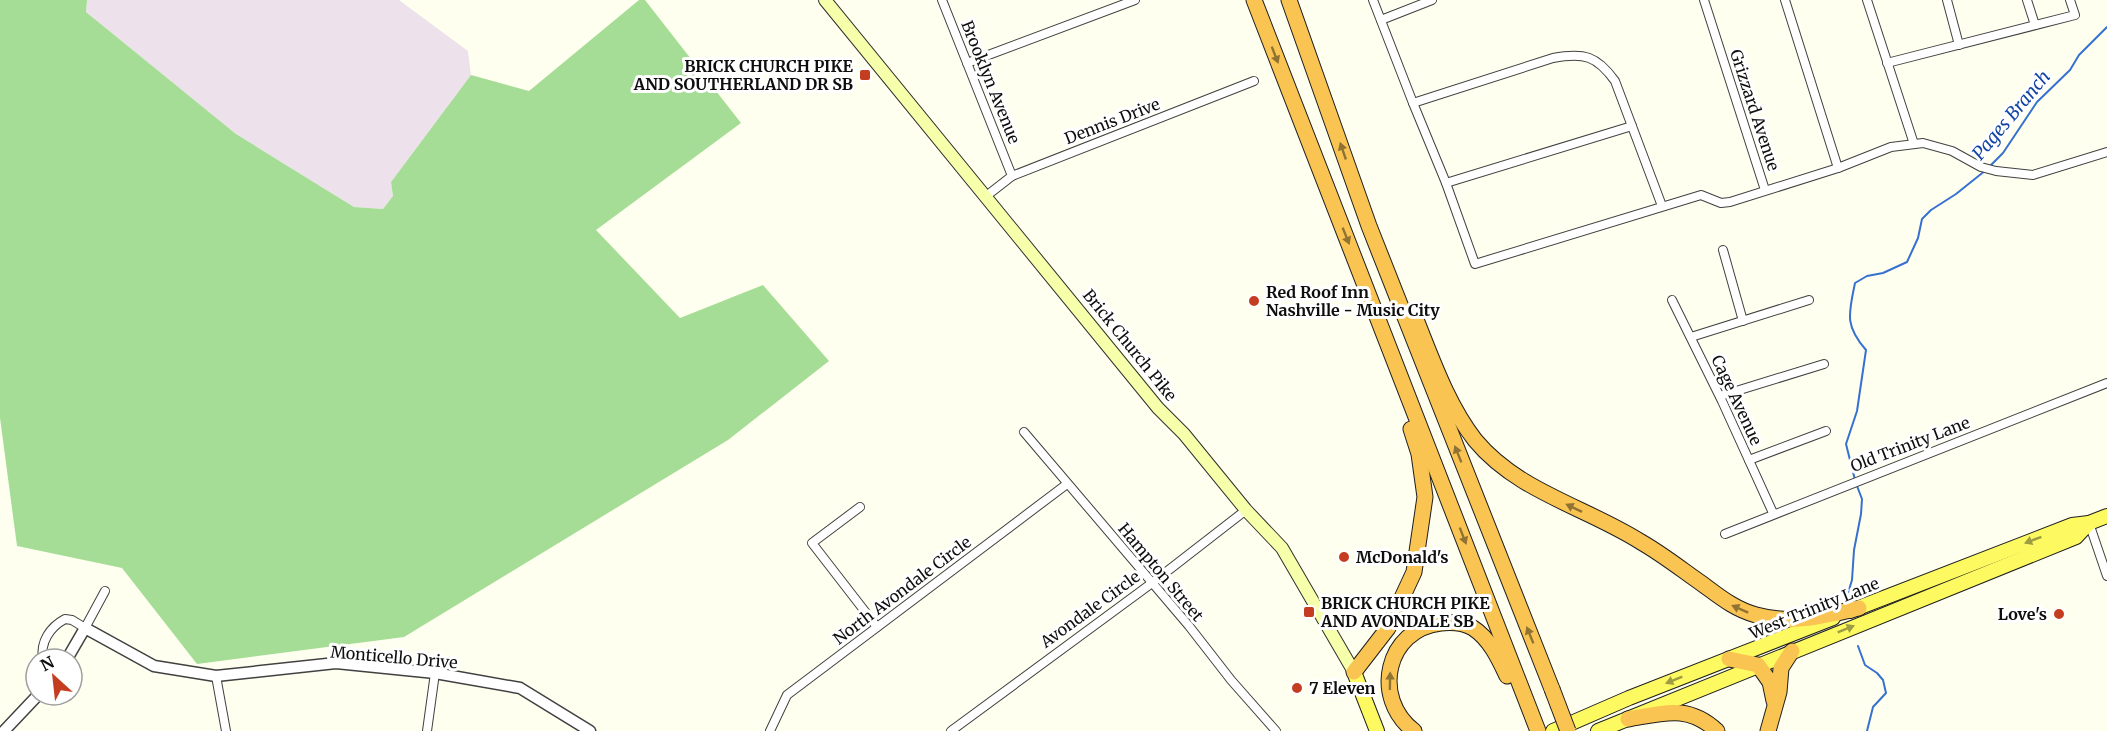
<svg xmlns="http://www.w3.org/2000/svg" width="2107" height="731" viewBox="0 0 2107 731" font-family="Merriweather,serif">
<rect width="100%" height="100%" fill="#ffffef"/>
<path fill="#ede2ec" d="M 87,0 L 399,0 L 468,51 L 471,75 L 391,182 L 393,196 L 383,209 L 354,207 L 236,134 L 86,12 Z"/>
<path fill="#a6dd96" d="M 0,0 L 87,0 L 86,12 L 236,134 L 354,207 L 383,209 L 393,196 L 391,182 L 471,75 L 529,91 L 639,0 L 645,0 L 741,123 L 596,230 L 680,318 L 763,285 L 829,361 L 728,440 L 404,637 L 197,664 L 122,568 L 17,546 L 0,418 Z"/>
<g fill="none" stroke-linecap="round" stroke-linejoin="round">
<g stroke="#3671d2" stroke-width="2">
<path d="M 1990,166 L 2003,153 L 2037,102 L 2070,70 L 2079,55 L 2107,27"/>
<path d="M 1855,480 L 1846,444 L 1857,411 L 1866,350 C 1844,325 1849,313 1855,283 L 1867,276 L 1883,273 L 1907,262 L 1918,238 L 1922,219 L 1931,210 L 1956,194 L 1986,170"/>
<path d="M 1848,593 L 1852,580 L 1854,550 L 1861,514 L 1862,499 L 1857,486"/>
<path d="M 1858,646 L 1865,665 L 1877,673 L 1883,680 L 1886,693 L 1873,707 L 1867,731"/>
</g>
<defs>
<g id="minor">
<path d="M 942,0 L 1012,176"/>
<path d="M 1373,0 L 1413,103"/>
<path d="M 1704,0 L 1765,190"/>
<path d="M 1785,0 L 1838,168"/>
<path d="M 1867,0 L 1914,144"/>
<path d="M 1947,0 L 1959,45"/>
<path d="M 2027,0 L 2035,25"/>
<path d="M 1381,20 L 1432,0"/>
<path d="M 967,63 L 1135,0"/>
<path d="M 1887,63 L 2075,15 L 2070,0"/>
<path d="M 1446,183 L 1632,126"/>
<path d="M 985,197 L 1012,176 L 1254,81"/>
<path d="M 1662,206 L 1615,81 C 1597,56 1584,52 1553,58 L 1413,103 L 1446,183 L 1475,264 L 1701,195 L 1721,203 L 1730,202 L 1838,168 L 1891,147 L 1923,143 L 1952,151 L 1981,167 L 1996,171 L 2033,175 L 2107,152"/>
<path d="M 1723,250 L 1743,321"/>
<path d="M 1672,300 L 1722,401 L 1773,513"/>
<path d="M 1691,337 L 1809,300"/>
<path d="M 1720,396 L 1824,364"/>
<path d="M 1024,432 L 1189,626 L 1231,680 L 1276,731"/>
<path d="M 1749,460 L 1826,431"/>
<path d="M 860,507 L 812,543 L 877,627"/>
<path d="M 2089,523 L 2107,576"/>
<path d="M 1725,534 L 2107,383"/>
<path d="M 43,659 C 40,642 50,627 65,619 L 72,620 L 85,628 L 105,591"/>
<path d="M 216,676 L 226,731"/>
<path d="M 427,731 L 435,673"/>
<path d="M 770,731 L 787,695 L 1067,484"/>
<path d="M 951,731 L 1152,583 L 1246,510"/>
</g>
<g id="tertiary">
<path d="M 67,659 L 85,628 L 154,666 L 216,676 L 336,663 L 435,673 L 520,688 L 590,731"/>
<path d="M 4,731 L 38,695"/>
</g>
<path id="secondary" d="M 825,0 L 1158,408 L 1184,434 L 1246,510 L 1282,548 L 1354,672"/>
<g id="primary">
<path d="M 1850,611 L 2072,525 L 2089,523 L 2107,516"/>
<path d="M 1354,672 L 1377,731"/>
<path d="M 1553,731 L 1629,698 L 1833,618"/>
<path d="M 1598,731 L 2076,537 L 2089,523"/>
</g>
<g id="motorway">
<path d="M 1254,0 L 1538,731"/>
<path d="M 1289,0 L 1369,226 L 1552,689"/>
<path d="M 1417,322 C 1433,362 1448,405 1475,440 C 1518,492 1586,507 1641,542 C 1662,554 1681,569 1701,583 C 1719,596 1734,609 1756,615 C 1793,625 1822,616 1859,608"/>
<path d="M 1729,659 L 1758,665 L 1770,682 L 1774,701"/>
<path d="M 1354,672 L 1388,628 L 1414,572 L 1425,497 L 1419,454 L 1411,429"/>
<path d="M 1628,719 C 1664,713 1688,704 1717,731"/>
<path d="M 1414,731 C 1371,698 1386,629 1441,623 C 1451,622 1464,623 1473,628 C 1490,639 1499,659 1507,676"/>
<path d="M 1768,731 L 1779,692 L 1781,668 L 1792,651"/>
</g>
</defs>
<use href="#minor" stroke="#414141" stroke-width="10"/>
<use href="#tertiary" stroke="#414141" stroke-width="13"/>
<use href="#secondary" stroke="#303030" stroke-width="14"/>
<use href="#primary" stroke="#1f1f1f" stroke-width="16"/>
<use href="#motorway" stroke="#1f1f1f" stroke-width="17"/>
<use href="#minor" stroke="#fff" stroke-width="8"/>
<use href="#tertiary" stroke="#fff" stroke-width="10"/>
<use href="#secondary" stroke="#f6ffaa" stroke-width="12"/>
<use href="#primary" stroke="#fdfa61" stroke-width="14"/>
<use href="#motorway" stroke="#fac452" stroke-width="15"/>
<defs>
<path id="motorway-bridge" d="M 1552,689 L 1568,731"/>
</defs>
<use href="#motorway-bridge" stroke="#1f1f1f" stroke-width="17" stroke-linecap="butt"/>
<use href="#motorway-bridge" stroke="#fac452" stroke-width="15"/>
</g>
<defs><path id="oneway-solid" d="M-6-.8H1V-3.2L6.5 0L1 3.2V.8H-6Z" transform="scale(1.5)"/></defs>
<g fill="#907233">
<use href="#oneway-solid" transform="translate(1275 55) rotate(69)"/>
<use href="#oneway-solid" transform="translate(1343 151) rotate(-109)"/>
<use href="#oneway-solid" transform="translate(1346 236) rotate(68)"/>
<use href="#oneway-solid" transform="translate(1458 454) rotate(-112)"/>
<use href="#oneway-solid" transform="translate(1574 508) rotate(-154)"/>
<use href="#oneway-solid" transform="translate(1463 536) rotate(69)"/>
<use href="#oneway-solid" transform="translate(1740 609) rotate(-156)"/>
<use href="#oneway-solid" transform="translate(1530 635) rotate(-112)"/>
<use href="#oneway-solid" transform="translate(1390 681) rotate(-89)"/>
</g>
<g fill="#9d9c40">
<use href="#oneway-solid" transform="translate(2033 540) rotate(159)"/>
<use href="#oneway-solid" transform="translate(1846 629) rotate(-22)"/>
<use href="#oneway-solid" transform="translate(1674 680) rotate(158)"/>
</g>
<g fill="#c43d20" stroke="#fff" stroke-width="2">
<rect x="859" y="69" width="12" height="12" rx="3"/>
<circle cx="1254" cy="301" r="6"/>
<circle cx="1344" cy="557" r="6"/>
<rect x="1303" y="606" width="12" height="12" rx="3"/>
<circle cx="2059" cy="614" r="6"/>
<circle cx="1297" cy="688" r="6"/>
</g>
<g text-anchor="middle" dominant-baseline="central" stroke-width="6" stroke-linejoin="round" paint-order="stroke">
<g font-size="16" font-weight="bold" fill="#0e0e0e" stroke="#fff" text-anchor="start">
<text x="853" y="66" text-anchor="end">BRICK CHURCH PIKE<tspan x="853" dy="18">AND SOUTHERLAND DR SB</tspan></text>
<text x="1266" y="292">Red Roof Inn<tspan x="1266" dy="18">Nashville - Music City</tspan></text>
<text x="1356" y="557">McDonald's</text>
<text x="1321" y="603">BRICK CHURCH PIKE<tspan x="1321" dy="18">AND AVONDALE SB</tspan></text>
<text x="2047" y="614" text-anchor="end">Love's</text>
<text x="1309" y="688">7 Eleven</text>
</g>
<g font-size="16" fill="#0e0e0e" stroke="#fff">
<text transform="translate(991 82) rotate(68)">Brooklyn Avenue</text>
<text transform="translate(1755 110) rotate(72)">Grizzard Avenue</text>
<text transform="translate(1112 121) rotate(-21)">Dennis Drive</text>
<text transform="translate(1130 345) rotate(51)">Brick Church Pike</text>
<text transform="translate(1737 400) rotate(65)">Cage Avenue</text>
<text transform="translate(1910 444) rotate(-21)">Old Trinity Lane</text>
<text transform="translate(1161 572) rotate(50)">Hampton Street</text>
<text transform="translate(902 590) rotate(-37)">North Avondale Circle</text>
<text transform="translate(1814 608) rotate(-22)">West Trinity Lane</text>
<text transform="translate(1090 609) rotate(-36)">Avondale Circle</text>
<text transform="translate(394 657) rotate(5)">Monticello Drive</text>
</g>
<g font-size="18" font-style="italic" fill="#1244a5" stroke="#fff">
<text transform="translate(2011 115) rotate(-50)">Pages Branch</text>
</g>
</g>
<g transform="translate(54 677) rotate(333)"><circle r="28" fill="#ffffff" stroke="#9f9f9f" stroke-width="1.5"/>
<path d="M0-4.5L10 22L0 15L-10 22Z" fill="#c43d20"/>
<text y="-9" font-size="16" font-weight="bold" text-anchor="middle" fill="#0e0e0e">N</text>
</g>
</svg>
